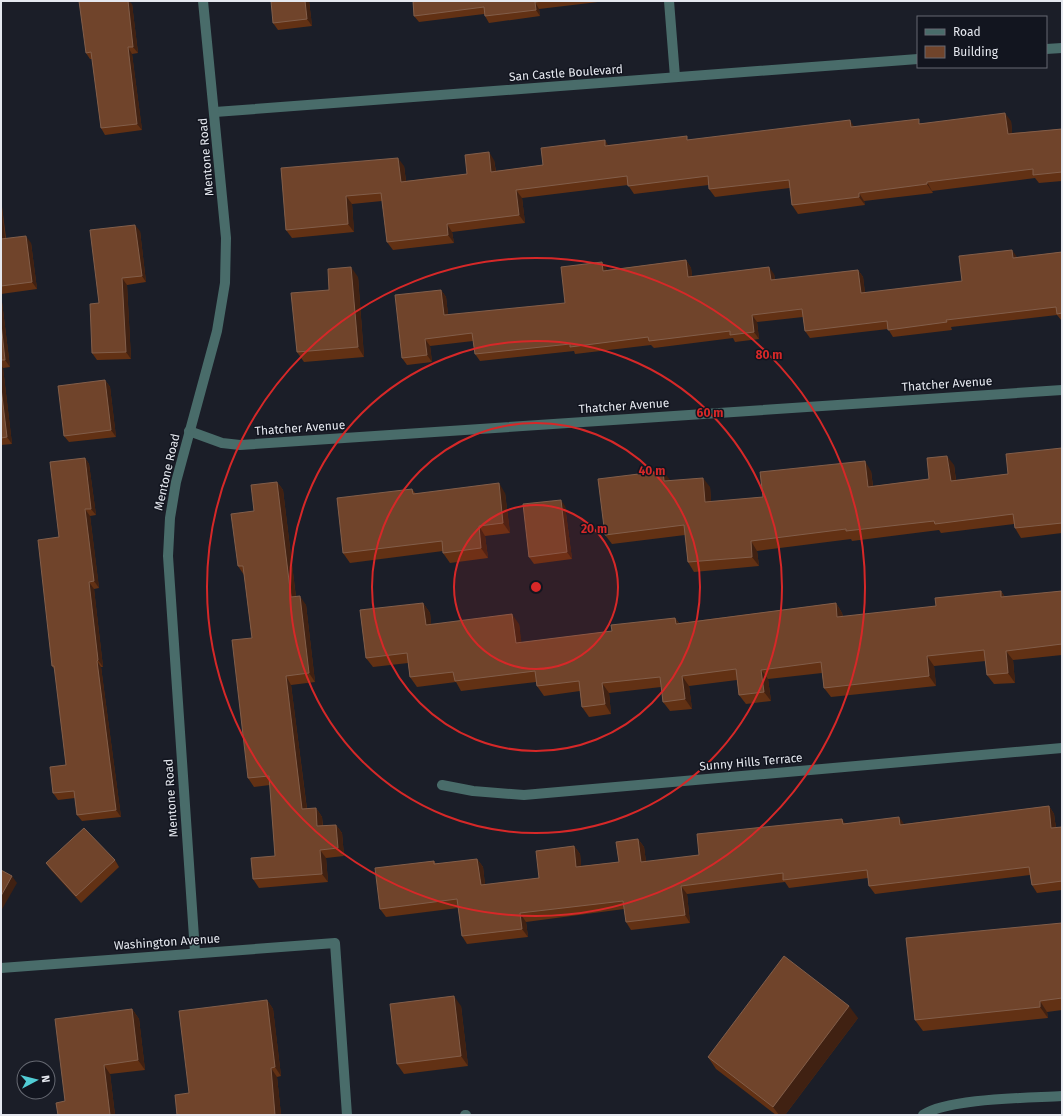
<svg xmlns="http://www.w3.org/2000/svg" width="1063" height="1116" viewBox="0 0 1063 1116" font-family="'Fira Sans',sans-serif">
<rect width="100%" height="100%" fill="#1b1e28"/>
<g fill="none" stroke-linecap="round" stroke-linejoin="round">
<g stroke="#496c6a" stroke-width="10">
<path d="M 669,1 L 675,77"/>
<path d="M 1046,49 L 1062,48"/>
<path d="M 215,112 L 918,59"/>
<path d="M 189,431 L 222,443 L 240,445 L 1062,390"/>
<path d="M 442,785 L 473,791 L 524,795 L 1062,748"/>
<path d="M 195,952 L 168,556 L 170,518 L 176,482 L 217,331 L 225,283 L 226,238 L 203,1"/>
<path d="M 1,968 L 335,943 L 347,1115"/>
<path d="M 465,1115 L 466,1115"/>
<path d="M 923,1115 C 948,1098 1029,1098 1062,1096"/>
</g>
</g>
<g fill="#623114">
<path d="M 309,1 L 312,26 L 278,30 L 273,23 Z"/>
<path d="M 413,1 L 598,1 L 598,2 L 539,9 L 540,16 L 489,23 L 485,16 L 484,14 L 419,22 L 414,16 Z"/>
<path d="M 132,4 L 138,53 L 132,54 L 142,130 L 105,135 L 101,128 L 92,59 L 90,59 L 86,53 Z"/>
<path d="M 1011,121 L 1012,133 L 1062,129 L 1062,181 L 1039,183 L 1035,178 L 932,191 L 933,193 L 864,201 L 865,205 L 798,214 L 792,205 L 790,188 L 715,197 L 709,189 L 709,185 L 634,194 L 628,185 L 522,198 L 525,223 L 452,232 L 454,243 L 393,250 L 387,242 L 382,201 L 352,204 L 354,232 L 292,238 L 286,230 L 281,168 L 404,166 L 406,181 L 467,174 L 494,160 L 496,171 L 543,165 L 608,145 L 689,140 L 854,127 L 922,123 Z"/>
<path d="M 1,199 L 6,238 L 31,243 L 37,289 L 1,294 L 10,367 L 3,368 L 12,444 L 1,445 Z"/>
<path d="M 140,231 L 146,282 L 127,285 L 131,359 L 97,360 L 92,353 L 99,303 Z"/>
<path d="M 1062,252 L 1062,321 L 1057,315 L 951,327 L 952,330 L 893,337 L 888,329 L 810,338 L 805,331 L 803,317 L 757,322 L 759,339 L 735,342 L 733,338 L 654,348 L 651,345 L 575,354 L 574,351 L 480,361 L 475,354 L 473,341 L 430,346 L 432,362 L 407,365 L 402,358 L 441,290 L 446,297 L 448,315 L 565,303 L 602,262 L 607,270 L 686,260 L 691,268 L 692,276 L 774,274 L 775,280 L 858,270 L 863,277 L 865,293 L 962,281 L 1017,257 Z"/>
<path d="M 358,277 L 364,357 L 304,362 L 297,352 L 329,290 Z"/>
<path d="M 105,380 L 110,387 L 116,437 L 69,442 L 64,436 Z"/>
<path d="M 1062,448 L 1062,533 L 1021,538 L 1015,528 L 1014,524 L 941,533 L 939,530 L 852,541 L 851,539 L 757,551 L 759,566 L 694,572 L 688,562 L 685,535 L 612,544 L 605,535 L 670,480 L 710,487 L 711,502 L 763,497 L 871,471 L 873,486 L 929,479 L 954,465 L 956,480 L 1008,474 Z"/>
<path d="M 85,458 L 89,464 L 96,515 L 90,516 L 99,588 L 94,589 L 103,667 L 101,667 L 121,817 L 82,821 L 77,815 L 75,798 L 58,800 L 53,793 L 66,765 L 55,670 L 52,666 L 59,537 Z"/>
<path d="M 277,482 L 283,490 L 296,597 L 306,605 L 315,682 L 291,685 L 307,809 L 316,808 L 322,817 L 323,826 L 336,825 L 342,833 L 344,856 L 326,858 L 328,882 L 259,888 L 253,879 L 275,856 L 270,785 L 254,787 L 248,778 L 252,638 L 244,575 L 238,566 L 254,511 Z"/>
<path d="M 412,489 L 415,493 L 505,493 L 510,533 L 485,536 L 488,558 L 450,563 L 443,553 L 443,551 L 350,563 L 343,553 Z"/>
<path d="M 565,506 L 572,559 L 534,564 L 529,557 Z"/>
<path d="M 1001,591 L 1005,597 L 1062,591 L 1062,655 L 1013,660 L 1015,683 L 994,684 L 987,675 L 986,661 L 934,666 L 936,686 L 831,697 L 824,688 L 822,673 L 768,679 L 771,701 L 746,704 L 739,695 L 737,680 L 689,686 L 692,709 L 670,711 L 663,702 L 661,687 L 609,693 L 611,714 L 589,717 L 582,707 L 580,691 L 544,696 L 537,686 L 536,682 L 461,691 L 456,682 L 417,687 L 410,677 L 408,663 L 373,667 L 366,658 L 423,603 L 430,613 L 431,624 L 519,624 L 521,643 L 612,631 L 675,618 L 679,623 L 836,603 L 842,613 L 843,617 L 936,606 Z"/>
<path d="M 1049,806 L 1054,814 L 1056,828 L 1062,827 L 1062,890 L 1037,893 L 1032,885 L 1030,875 L 875,894 L 869,886 L 868,878 L 789,888 L 785,882 L 687,894 L 690,923 L 631,930 L 626,922 L 624,909 L 526,922 L 528,937 L 467,944 L 462,936 L 458,908 L 386,917 L 380,909 L 434,861 L 436,864 L 477,859 L 483,867 L 485,885 L 539,878 L 574,846 L 580,854 L 581,866 L 619,862 L 638,839 L 644,847 L 646,862 L 699,855 L 845,824 L 904,824 Z"/>
<path d="M 115,860 L 119,867 L 81,903 L 51,870 L 46,863 Z"/>
<path d="M 1062,923 L 1062,1010 L 1047,1012 L 1048,1018 L 923,1031 L 915,1020 Z"/>
<path d="M 267,1000 L 273,1009 L 281,1076 L 277,1077 L 281,1115 L 189,1093 Z"/>
<path d="M 461,1006 L 468,1066 L 404,1074 L 397,1064 Z"/>
<path d="M 132,1009 L 139,1019 L 145,1070 L 110,1074 L 115,1115 L 58,1115 L 65,1101 Z"/>
<path d="M 858,1018 L 785,1115 L 776,1115 L 716,1069 L 708,1057 Z"/>
</g>
<g fill="#402112">
<path d="M 128,1 L 129,1 L 132,4 L 138,53 L 133,47 Z"/>
<path d="M 305,1 L 309,1 L 312,26 L 307,19 Z"/>
<path d="M 535,2 L 539,9 L 540,16 L 536,10 Z"/>
<path d="M 128,47 L 132,54 L 142,130 L 137,124 Z"/>
<path d="M 1005,113 L 1011,121 L 1013,142 L 1008,134 Z"/>
<path d="M 850,120 L 855,128 L 851,127 Z"/>
<path d="M 605,140 L 610,148 L 605,146 Z"/>
<path d="M 489,152 L 494,160 L 497,180 L 491,172 Z"/>
<path d="M 398,158 L 404,166 L 407,190 L 401,182 Z"/>
<path d="M 927,182 L 932,191 L 933,193 L 927,184 Z"/>
<path d="M 516,190 L 522,198 L 525,223 L 519,215 Z"/>
<path d="M 859,193 L 864,201 L 865,205 L 859,197 Z"/>
<path d="M 346,196 L 352,204 L 354,232 L 348,224 Z"/>
<path d="M 1,199 L 6,246 L 1,239 Z"/>
<path d="M 447,224 L 452,232 L 454,243 L 448,235 Z"/>
<path d="M 135,225 L 140,231 L 146,282 L 142,276 Z"/>
<path d="M 26,236 L 31,243 L 37,289 L 32,282 Z"/>
<path d="M 1012,250 L 1017,257 L 1018,265 L 1013,258 Z"/>
<path d="M 686,260 L 691,268 L 693,284 L 688,277 Z"/>
<path d="M 602,262 L 607,269 L 608,278 L 603,271 Z"/>
<path d="M 351,267 L 358,277 L 364,357 L 358,347 Z"/>
<path d="M 769,267 L 774,274 L 776,287 L 771,280 Z"/>
<path d="M 858,270 L 863,277 L 866,301 L 861,293 Z"/>
<path d="M 122,278 L 127,285 L 131,359 L 126,352 Z"/>
<path d="M 441,290 L 446,297 L 449,322 L 444,315 Z"/>
<path d="M 1,293 L 1,294 L 10,367 L 5,360 L 1,324 Z"/>
<path d="M 752,315 L 757,322 L 759,339 L 754,332 Z"/>
<path d="M 425,339 L 430,346 L 432,362 L 427,355 Z"/>
<path d="M 1,365 L 3,368 L 12,444 L 7,437 L 1,388 Z"/>
<path d="M 105,380 L 110,387 L 116,437 L 111,430 Z"/>
<path d="M 947,456 L 954,465 L 957,490 L 951,481 Z"/>
<path d="M 85,458 L 89,464 L 96,515 L 91,509 Z"/>
<path d="M 865,461 L 871,471 L 874,496 L 868,487 Z"/>
<path d="M 663,471 L 670,480 L 664,481 Z"/>
<path d="M 703,478 L 710,487 L 712,512 L 705,502 Z"/>
<path d="M 277,482 L 283,490 L 297,606 L 291,597 Z"/>
<path d="M 499,483 L 505,493 L 510,533 L 503,523 Z"/>
<path d="M 561,500 L 565,506 L 572,559 L 567,552 Z"/>
<path d="M 85,509 L 90,516 L 99,588 L 94,581 Z"/>
<path d="M 479,526 L 485,536 L 488,558 L 481,548 Z"/>
<path d="M 751,541 L 757,551 L 759,566 L 752,557 Z"/>
<path d="M 89,582 L 94,589 L 103,667 L 98,660 Z"/>
<path d="M 1001,591 L 1007,601 L 1001,597 Z"/>
<path d="M 300,596 L 306,605 L 315,682 L 309,673 Z"/>
<path d="M 423,603 L 430,613 L 432,634 L 426,625 Z"/>
<path d="M 836,603 L 842,613 L 844,627 L 837,617 Z"/>
<path d="M 512,614 L 519,624 L 523,653 L 516,643 Z"/>
<path d="M 675,618 L 682,628 L 676,624 Z"/>
<path d="M 1006,651 L 1013,660 L 1015,683 L 1008,673 Z"/>
<path d="M 927,656 L 934,666 L 936,686 L 929,676 Z"/>
<path d="M 97,661 L 101,667 L 121,817 L 116,810 Z"/>
<path d="M 761,670 L 768,679 L 771,701 L 764,692 Z"/>
<path d="M 286,676 L 291,685 L 308,818 L 302,809 Z"/>
<path d="M 682,676 L 689,686 L 692,709 L 685,699 Z"/>
<path d="M 602,683 L 609,693 L 611,714 L 605,704 Z"/>
<path d="M 1049,806 L 1054,814 L 1057,837 L 1051,828 Z"/>
<path d="M 316,808 L 322,817 L 323,835 L 317,826 Z"/>
<path d="M 899,817 L 905,825 L 900,825 Z"/>
<path d="M 842,819 L 848,827 L 843,824 Z"/>
<path d="M 336,825 L 342,833 L 344,856 L 338,848 Z"/>
<path d="M 638,839 L 644,847 L 647,870 L 641,862 Z"/>
<path d="M 574,846 L 580,854 L 582,875 L 576,867 Z"/>
<path d="M 320,850 L 326,858 L 328,882 L 322,874 Z"/>
<path d="M 477,859 L 483,867 L 486,893 L 481,885 Z"/>
<path d="M 12,876 L 17,883 L 1,911 L 1,896 Z"/>
<path d="M 681,886 L 687,894 L 690,923 L 685,915 Z"/>
<path d="M 520,913 L 526,922 L 528,937 L 522,929 Z"/>
<path d="M 454,996 L 461,1006 L 468,1066 L 461,1056 Z"/>
<path d="M 267,1000 L 273,1009 L 281,1076 L 275,1067 Z"/>
<path d="M 1040,1001 L 1047,1012 L 1048,1018 L 1040,1007 Z"/>
<path d="M 849,1006 L 858,1018 L 785,1115 L 779,1115 L 773,1107 Z"/>
<path d="M 132,1009 L 139,1019 L 145,1070 L 138,1060 Z"/>
<path d="M 104,1065 L 110,1074 L 115,1115 L 110,1115 Z"/>
<path d="M 271,1068 L 277,1077 L 281,1115 L 275,1115 Z"/>
</g>
<g fill="#70442b" stroke="#825e4a">
<path d="M 79,1 L 128,1 L 133,47 L 128,47 L 137,124 L 101,128 L 91,52 L 86,53 Z"/>
<path d="M 271,1 L 305,1 L 307,19 L 273,23 Z"/>
<path d="M 413,1 L 543,1 L 535,2 L 536,10 L 485,16 L 484,7 L 414,16 Z"/>
<path d="M 1005,113 L 1008,134 L 1062,129 L 1062,172 L 1033,175 L 1033,169 L 927,182 L 927,184 L 859,193 L 859,197 L 792,205 L 789,180 L 709,189 L 708,176 L 628,186 L 627,176 L 516,190 L 519,215 L 447,224 L 448,235 L 387,242 L 381,193 L 346,196 L 348,224 L 286,230 L 281,168 L 398,158 L 401,182 L 467,174 L 465,155 L 489,152 L 491,172 L 543,165 L 541,148 L 605,140 L 605,146 L 687,136 L 687,140 L 850,120 L 851,127 L 919,119 L 919,124 Z"/>
<path d="M 135,225 L 142,276 L 122,278 L 126,352 L 92,353 L 90,304 L 99,303 L 90,230 Z"/>
<path d="M 1,234 L 1,239 L 26,236 L 32,282 L 1,286 Z"/>
<path d="M 1012,250 L 1013,258 L 1062,252 L 1062,313 L 1057,314 L 1056,307 L 946,320 L 947,322 L 888,330 L 887,321 L 805,331 L 802,309 L 752,315 L 754,332 L 730,335 L 730,331 L 649,341 L 648,337 L 570,347 L 570,344 L 475,354 L 472,333 L 425,339 L 427,355 L 402,358 L 395,295 L 441,290 L 444,315 L 565,303 L 561,267 L 602,262 L 603,271 L 686,260 L 688,277 L 769,267 L 771,280 L 858,270 L 861,293 L 962,281 L 959,256 Z"/>
<path d="M 351,267 L 358,347 L 297,352 L 291,293 L 329,290 L 328,269 Z"/>
<path d="M 1,324 L 5,360 L 1,360 Z"/>
<path d="M 105,380 L 111,430 L 64,436 L 58,386 Z"/>
<path d="M 1,388 L 7,437 L 1,438 Z"/>
<path d="M 1062,448 L 1062,523 L 1015,528 L 1013,514 L 935,524 L 934,521 L 846,531 L 846,529 L 751,541 L 752,557 L 688,562 L 684,525 L 605,535 L 598,479 L 663,471 L 664,481 L 703,478 L 705,502 L 763,497 L 760,472 L 865,461 L 868,487 L 929,479 L 927,458 L 947,456 L 951,481 L 1008,474 L 1006,454 Z"/>
<path d="M 85,458 L 91,509 L 85,509 L 94,581 L 89,582 L 98,660 L 97,661 L 116,810 L 77,815 L 74,791 L 53,793 L 50,767 L 66,765 L 54,666 L 52,666 L 38,540 L 59,537 L 50,462 Z"/>
<path d="M 277,482 L 291,597 L 300,596 L 309,673 L 286,676 L 302,809 L 316,808 L 317,826 L 336,825 L 338,848 L 320,850 L 322,874 L 253,879 L 251,858 L 275,856 L 269,776 L 248,778 L 232,640 L 252,638 L 243,566 L 238,566 L 231,514 L 254,511 L 251,485 Z"/>
<path d="M 499,483 L 503,523 L 479,526 L 481,548 L 443,553 L 442,541 L 343,553 L 337,498 L 412,489 L 413,494 Z"/>
<path d="M 561,500 L 567,552 L 529,557 L 523,504 Z"/>
<path d="M 1001,591 L 1001,597 L 1062,591 L 1062,644 L 1006,651 L 1008,673 L 987,675 L 984,650 L 927,656 L 929,676 L 824,688 L 821,662 L 761,670 L 764,692 L 739,695 L 736,669 L 682,676 L 685,699 L 663,702 L 660,677 L 602,683 L 605,704 L 582,707 L 579,681 L 537,686 L 535,671 L 455,681 L 453,672 L 410,677 L 407,653 L 366,658 L 360,610 L 423,603 L 426,625 L 512,614 L 516,643 L 612,631 L 611,625 L 675,618 L 676,624 L 836,603 L 837,617 L 936,606 L 935,598 Z"/>
<path d="M 1049,806 L 1051,828 L 1062,827 L 1062,881 L 1032,885 L 1029,867 L 869,886 L 867,870 L 783,880 L 783,873 L 681,886 L 685,915 L 626,922 L 623,901 L 520,913 L 522,929 L 462,936 L 457,899 L 380,909 L 375,868 L 434,861 L 434,864 L 477,859 L 481,885 L 539,878 L 536,851 L 574,846 L 576,867 L 619,862 L 616,842 L 638,839 L 641,862 L 699,855 L 697,834 L 842,819 L 843,824 L 899,817 L 900,825 Z"/>
<path d="M 84,828 L 115,860 L 76,896 L 46,863 Z"/>
<path d="M 1,870 L 12,876 L 1,896 Z"/>
<path d="M 1062,923 L 1062,998 L 1040,1001 L 1040,1007 L 915,1020 L 906,938 Z"/>
<path d="M 784,956 L 849,1006 L 773,1107 L 708,1057 Z"/>
<path d="M 454,996 L 461,1056 L 397,1064 L 390,1004 Z"/>
<path d="M 267,1000 L 275,1067 L 271,1068 L 275,1115 L 177,1115 L 175,1095 L 189,1093 L 179,1011 Z"/>
<path d="M 132,1009 L 138,1060 L 104,1065 L 110,1115 L 58,1115 L 56,1103 L 65,1101 L 55,1019 Z"/>
</g>
<circle cx="536" cy="587" r="82" fill="#d62828" fill-opacity=".12"/>
<g fill="none" stroke="#d62828" stroke-width="2">
<circle cx="536" cy="587" r="82"/>
<circle cx="536" cy="587" r="164"/>
<circle cx="536" cy="587" r="246"/>
<circle cx="536" cy="587" r="329"/>
</g>
<g text-anchor="middle" dominant-baseline="central" stroke-width="3" stroke-linejoin="round" paint-order="stroke">
<g font-size="12" fill="#e5e8ef" stroke="#12151f">
<text transform="translate(566 73) rotate(-4)">San Castle Boulevard</text>
<text transform="translate(206 157) rotate(-95)">Mentone Road</text>
<text transform="translate(947 384) rotate(-4)">Thatcher Avenue</text>
<text transform="translate(624 406) rotate(-4)">Thatcher Avenue</text>
<text transform="translate(300 428) rotate(-4)">Thatcher Avenue</text>
<text transform="translate(167 472) rotate(-77)">Mentone Road</text>
<text transform="translate(751 762) rotate(-5)">Sunny Hills Terrace</text>
<text transform="translate(171 798) rotate(-94)">Mentone Road</text>
<text transform="translate(167 942) rotate(-4)">Washington Avenue</text>
</g>
</g>
<circle cx="536" cy="587" r="6" fill="#d62828" stroke="#12151f" stroke-width="2"/>
<g font-size="12" text-anchor="middle" font-weight="bold" fill="#d62828" stroke="#12151f" stroke-width="3" stroke-linejoin="round" paint-order="stroke">
<text x="769" y="359">80 m</text>
<text x="710" y="417">60 m</text>
<text x="652" y="475">40 m</text>
<text x="594" y="533">20 m</text>
</g>
<rect width="1063" height="1116" fill="none" stroke="#e5e8ef" stroke-width="4"/>
<rect x="917" y="16" width="130" height="52" fill="#12151f" stroke="#666972"/>
<rect x="925" y="29" width="20" height="6" fill="#496c6a" stroke="#666972"/>
<text x="953" y="36" font-size="12" fill="#e5e8ef">Road</text>
<rect x="925" y="46" width="20" height="12" fill="#70442b" stroke="#666972"/>
<text x="953" y="56" font-size="12" fill="#e5e8ef">Building</text>
<g transform="translate(36 1080) rotate(83)"><circle r="19" fill="#12151f" stroke="#666972"/>
<path d="M0-3L7 15L0 10L-7 15Z" fill="#51ccd4"/>
<text y="-6" font-size="11" font-weight="bold" text-anchor="middle" fill="#e5e8ef">N</text>
</g>
</svg>
